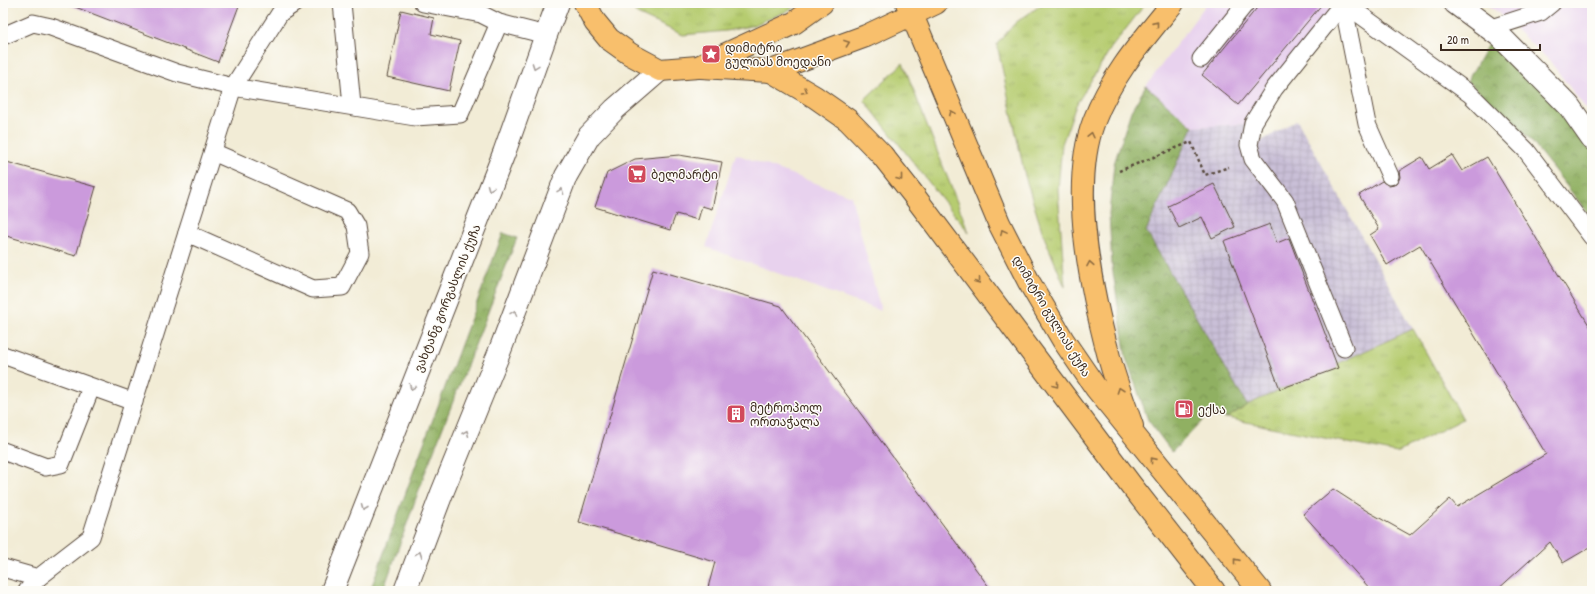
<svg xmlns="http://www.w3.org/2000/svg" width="1595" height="594" viewBox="0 0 1595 594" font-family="'Patrick Hand','Noto Sans Georgian',sans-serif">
<defs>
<pattern id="industrial-grid" width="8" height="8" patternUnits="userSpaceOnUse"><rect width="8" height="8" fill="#c9bfd7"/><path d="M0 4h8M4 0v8" fill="none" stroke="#aea4b8"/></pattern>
<pattern id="grass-tufts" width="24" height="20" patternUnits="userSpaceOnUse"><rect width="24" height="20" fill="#b6cc70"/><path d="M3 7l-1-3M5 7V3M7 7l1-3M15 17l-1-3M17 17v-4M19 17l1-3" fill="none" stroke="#9daf61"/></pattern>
<pattern id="forest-crowns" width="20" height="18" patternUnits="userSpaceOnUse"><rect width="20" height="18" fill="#90b062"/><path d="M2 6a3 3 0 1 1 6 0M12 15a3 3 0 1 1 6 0" fill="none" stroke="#778f50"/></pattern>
</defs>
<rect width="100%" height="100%" fill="#fdfcf7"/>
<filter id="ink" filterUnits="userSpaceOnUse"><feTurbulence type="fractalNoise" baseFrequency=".025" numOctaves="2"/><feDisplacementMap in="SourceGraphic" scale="8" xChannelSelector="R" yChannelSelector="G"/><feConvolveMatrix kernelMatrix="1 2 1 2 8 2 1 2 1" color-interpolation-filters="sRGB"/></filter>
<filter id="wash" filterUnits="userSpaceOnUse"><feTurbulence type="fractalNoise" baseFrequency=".012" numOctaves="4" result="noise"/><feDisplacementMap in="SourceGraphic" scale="16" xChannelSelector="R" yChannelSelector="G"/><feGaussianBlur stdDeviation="0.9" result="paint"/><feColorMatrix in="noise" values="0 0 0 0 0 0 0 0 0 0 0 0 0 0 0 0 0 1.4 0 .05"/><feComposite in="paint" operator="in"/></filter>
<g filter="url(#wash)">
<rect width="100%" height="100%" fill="#f2ecd6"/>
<g fill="#e8d2ee">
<path d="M 1207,3 L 1329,3 L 1330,15 L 1249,124 L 1194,127 L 1146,86 Z"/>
<path d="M 1484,3 L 1592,3 L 1592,111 L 1589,113 L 1549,60 L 1495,10 Z"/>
<path d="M 736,154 L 851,196 L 881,311 L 706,247 Z"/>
</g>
<path fill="url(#industrial-grid)" d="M 1297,120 L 1413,329 L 1247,405 L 1146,231 L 1193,127 L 1249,124 L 1248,149 Z"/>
<g fill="url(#grass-tufts)" stroke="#787b47">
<path d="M 629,3 L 724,3 L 730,5 L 739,3 L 801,3 L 785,12 L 751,26 L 726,31 L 683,35 L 637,14 Z"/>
<path d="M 1044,3 L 1146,3 L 1111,48 L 1076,105 L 1062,144 L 1058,189 L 1065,287 L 1043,234 L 1025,176 L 997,44 L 1015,23 Z"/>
<path d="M 903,63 L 969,233 L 864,100 Z"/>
<path d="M 1413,329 L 1463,419 L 1397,453 L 1227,418 L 1247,405 Z"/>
</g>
<g fill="url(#forest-crowns)" stroke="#666d40">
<path d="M 1493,36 L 1564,109 L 1592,150 L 1592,218 L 1528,137 L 1467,81 Z"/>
<path d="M 1146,86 L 1193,127 L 1146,231 L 1247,405 L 1227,418 L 1207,416 L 1172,452 L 1148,420 L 1126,358 L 1112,266 L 1109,214 L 1114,164 L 1131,111 Z"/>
<path d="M 503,233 L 517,238 L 425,473 L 383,591 L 370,591 L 418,459 Z"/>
</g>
<g id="blocks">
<g fill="#cb9adc">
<path d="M 70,3 L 240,3 L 218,62 L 70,5 Z"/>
<path d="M 1261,3 L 1323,3 L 1238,105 L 1202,75 Z"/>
<path d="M 401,10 L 434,18 L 431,34 L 460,41 L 449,91 L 387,77 Z"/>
<path d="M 679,155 L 722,162 L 712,209 L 702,206 L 698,220 L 676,214 L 670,230 L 595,207 L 607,173 L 635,159 Z"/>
<path d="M 1452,155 L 1462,171 L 1487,157 L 1592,330 L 1592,546 L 1563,563 L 1550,542 L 1496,591 L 1372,591 L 1303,514 L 1333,489 L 1367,511 L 1410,535 L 1450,499 L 1457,507 L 1546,454 L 1420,245 L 1387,265 L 1370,235 L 1379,229 L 1359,195 L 1382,181 L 1389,186 L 1394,185 L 1398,182 L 1400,177 L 1399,171 L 1422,157 L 1429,169 Z"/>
<path d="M 3,161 L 96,187 L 76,256 L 3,235 Z"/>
<path d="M 1214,184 L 1235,227 L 1212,238 L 1202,217 L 1179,228 L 1168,206 Z"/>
<path d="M 1270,224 L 1277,243 L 1289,238 L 1338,368 L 1280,389 L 1224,241 Z"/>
<path d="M 653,269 L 781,306 L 992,591 L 707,591 L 715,562 L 579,522 Z"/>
</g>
</g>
</g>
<g filter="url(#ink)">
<use href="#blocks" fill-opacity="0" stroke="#56473a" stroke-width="1"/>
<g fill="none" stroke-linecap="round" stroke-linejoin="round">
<defs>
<g id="service">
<path d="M 342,3 L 352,105"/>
<path d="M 423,3 L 481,14 L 499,23 L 546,35"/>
<path d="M 1343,3 L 1274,89 L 1253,123 L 1249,145 L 1253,159 L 1285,201 L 1344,348"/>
<path d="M 1343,3 L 1367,124 L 1390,176"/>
<path d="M 1344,3 L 1470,94 L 1526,150 L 1592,237"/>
<path d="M 1491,28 L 1541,12 L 1552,3"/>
<path d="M 3,36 L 33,23 L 51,27 L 177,73 L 233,87 L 415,117 L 460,114 L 499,23"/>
<path d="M 1201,59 L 1246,3"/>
<path d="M 187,233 L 313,289 L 342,287 L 360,253 L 356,226 L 347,211 L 213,152"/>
<path d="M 3,355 L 134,402"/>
<path d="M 3,451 L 46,467 L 61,464 L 91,388"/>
<path d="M 3,568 L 38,578"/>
<path d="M 27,591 L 38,578 L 91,537 L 233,87 L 280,13 L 295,3"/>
</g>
<path id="minor" d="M 1455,3 L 1501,37 L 1569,106 L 1592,139"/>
<g id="tertiary">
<path d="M 332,591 L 504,153 L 546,35 L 558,3"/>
<path d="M 405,591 L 442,493 L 499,353 L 566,176 L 589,136 L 615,109 L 660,70"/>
</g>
<g id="trunk">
<path d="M 585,3 L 595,22 L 609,39 L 630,54 L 660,70 L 698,67 L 794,23 L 822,3"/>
<path d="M 907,3 L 999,223 L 1029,282 L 1063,340 L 1096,388 L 1260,591"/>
<path d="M 701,67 L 771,71 L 866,36 L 936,3"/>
<path d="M 771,71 L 815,97 L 848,120 L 882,155 L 912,193 L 1131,485 L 1214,591"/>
<path d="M 1132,426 C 1124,403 1115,380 1109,357 C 1091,289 1069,187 1094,121 C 1111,76 1143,40 1173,3"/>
</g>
</defs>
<use href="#service" stroke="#56473a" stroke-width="19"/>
<use href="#minor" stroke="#56473a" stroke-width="24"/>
<use href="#tertiary" stroke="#56473a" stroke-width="24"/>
<use href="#trunk" stroke="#56473a" stroke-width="24"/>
<path stroke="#56473a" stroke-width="2.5" stroke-dasharray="3 3" stroke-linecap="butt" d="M 1119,171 L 1191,142 L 1205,175 L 1229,167"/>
<use href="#service" stroke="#fff" stroke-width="17"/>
<use href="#minor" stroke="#fff" stroke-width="22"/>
<use href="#tertiary" stroke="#fff" stroke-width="22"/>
<use href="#trunk" stroke="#f8bf6c" stroke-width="22"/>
</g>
<defs><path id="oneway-chevron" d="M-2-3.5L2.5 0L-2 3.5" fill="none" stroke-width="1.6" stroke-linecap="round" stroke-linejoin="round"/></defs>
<g stroke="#906d41">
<use href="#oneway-chevron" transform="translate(1156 24) rotate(-51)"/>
<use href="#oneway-chevron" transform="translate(847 43) rotate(-20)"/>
<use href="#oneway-chevron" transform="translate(805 91) rotate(30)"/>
<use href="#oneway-chevron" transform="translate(952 113) rotate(-113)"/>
<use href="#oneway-chevron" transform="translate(1091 135) rotate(-77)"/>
<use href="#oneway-chevron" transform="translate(900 178) rotate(52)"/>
<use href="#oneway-chevron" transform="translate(1003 232) rotate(-118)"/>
<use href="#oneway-chevron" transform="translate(1090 264) rotate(-100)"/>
<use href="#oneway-chevron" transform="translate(978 281) rotate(53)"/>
<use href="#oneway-chevron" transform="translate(1056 385) rotate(53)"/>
<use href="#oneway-chevron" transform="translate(1120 390) rotate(-109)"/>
<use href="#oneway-chevron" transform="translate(1153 460) rotate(-129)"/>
<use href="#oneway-chevron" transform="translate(1236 561) rotate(-129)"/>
</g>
<g stroke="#a79f9a">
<use href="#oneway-chevron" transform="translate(535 66) rotate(110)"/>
<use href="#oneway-chevron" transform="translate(490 188) rotate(112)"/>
<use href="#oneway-chevron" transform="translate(561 191) rotate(-69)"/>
<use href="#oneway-chevron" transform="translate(514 313) rotate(-69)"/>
<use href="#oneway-chevron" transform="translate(412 387) rotate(112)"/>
<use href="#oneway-chevron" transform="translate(466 433) rotate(-68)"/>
<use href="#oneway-chevron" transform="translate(364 508) rotate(112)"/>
<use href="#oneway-chevron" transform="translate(419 554) rotate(-70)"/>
</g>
</g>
<defs>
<symbol id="sight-square" viewBox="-11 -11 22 22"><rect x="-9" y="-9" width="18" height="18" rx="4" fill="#d1495b" stroke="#fdfcf7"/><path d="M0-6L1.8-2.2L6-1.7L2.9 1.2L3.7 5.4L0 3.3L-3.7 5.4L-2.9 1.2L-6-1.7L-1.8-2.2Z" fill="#fff"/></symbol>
<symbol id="supermarket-square" viewBox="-11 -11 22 22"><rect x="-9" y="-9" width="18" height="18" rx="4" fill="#d1495b" stroke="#fdfcf7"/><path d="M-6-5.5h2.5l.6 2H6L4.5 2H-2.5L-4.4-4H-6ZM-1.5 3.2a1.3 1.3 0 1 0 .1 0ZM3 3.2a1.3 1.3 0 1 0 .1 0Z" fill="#fff"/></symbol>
<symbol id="fuel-square" viewBox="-11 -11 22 22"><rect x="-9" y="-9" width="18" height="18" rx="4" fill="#d1495b" stroke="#fdfcf7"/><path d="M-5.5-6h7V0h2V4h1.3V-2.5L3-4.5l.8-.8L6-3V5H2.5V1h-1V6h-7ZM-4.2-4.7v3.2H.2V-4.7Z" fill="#fff"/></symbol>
<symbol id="building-square" viewBox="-11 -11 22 22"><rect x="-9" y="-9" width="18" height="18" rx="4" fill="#d1495b" stroke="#fdfcf7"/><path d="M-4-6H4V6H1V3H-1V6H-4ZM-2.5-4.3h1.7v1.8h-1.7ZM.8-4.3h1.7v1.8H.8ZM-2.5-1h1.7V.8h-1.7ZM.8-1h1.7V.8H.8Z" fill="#fff"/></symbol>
</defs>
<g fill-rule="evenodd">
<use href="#sight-square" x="700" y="43" width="22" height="22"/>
<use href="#supermarket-square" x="626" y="163" width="22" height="22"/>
<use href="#fuel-square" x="1173" y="398" width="22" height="22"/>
<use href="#building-square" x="725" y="403" width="22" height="22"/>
</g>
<g text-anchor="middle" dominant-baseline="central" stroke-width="3" stroke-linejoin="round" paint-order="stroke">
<g font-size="12" fill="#3b2a1e" stroke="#fdfcf7" text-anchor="start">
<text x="725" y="47">დიმიტრი<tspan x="725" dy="14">გულიას მოედანი</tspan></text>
<text x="651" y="174">ბელმარტი</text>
<text x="750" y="407">მეტროპოლ<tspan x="750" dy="14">ორთაჭალა</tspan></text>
<text x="1198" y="409">ექსა</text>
</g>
<g font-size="12" fill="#3b2a1e" stroke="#fdfcf7">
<text transform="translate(447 298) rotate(-68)">ვახტანგ გორგასლის ქუჩა</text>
<text transform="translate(1052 316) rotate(59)">დიმიტრი გულიას ქუჩა</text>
</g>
</g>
<rect width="1595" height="594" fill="none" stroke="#fdfcf7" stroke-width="16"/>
<path d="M1441 44v6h99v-6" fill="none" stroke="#3b2a1e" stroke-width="2"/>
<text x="1447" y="44" font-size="12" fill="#3b2a1e" stroke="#fdfcf7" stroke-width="3" paint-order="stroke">20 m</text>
</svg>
